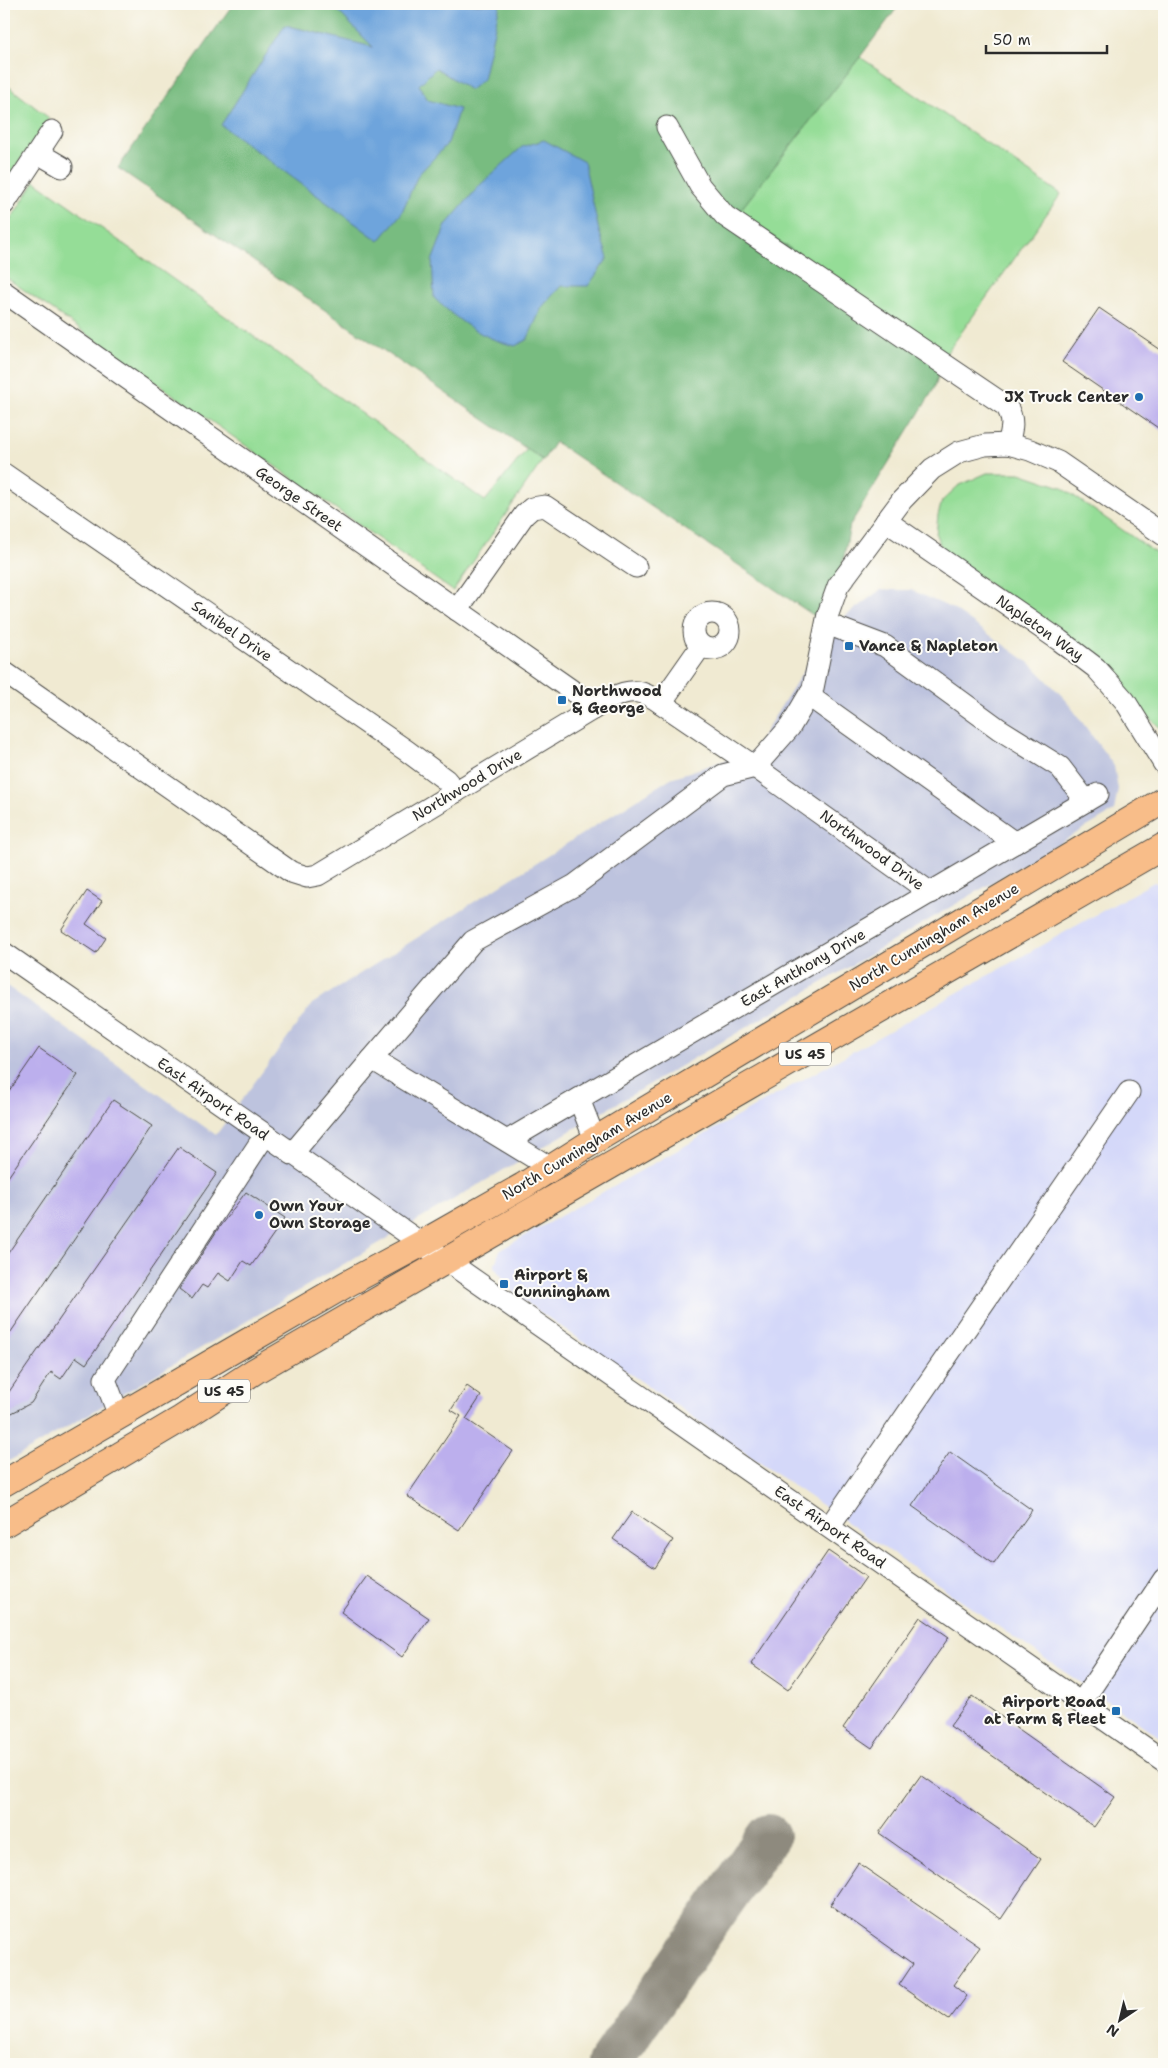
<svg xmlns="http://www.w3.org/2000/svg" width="1168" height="2068" viewBox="0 0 1168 2068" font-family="'Shantell Sans',sans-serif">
<rect width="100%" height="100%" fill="#fdfcf7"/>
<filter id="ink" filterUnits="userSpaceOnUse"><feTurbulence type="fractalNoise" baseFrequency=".02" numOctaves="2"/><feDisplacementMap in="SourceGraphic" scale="10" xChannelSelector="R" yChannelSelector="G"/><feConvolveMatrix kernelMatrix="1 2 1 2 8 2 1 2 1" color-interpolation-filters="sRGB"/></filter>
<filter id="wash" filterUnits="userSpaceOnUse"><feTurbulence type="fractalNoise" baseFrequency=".0096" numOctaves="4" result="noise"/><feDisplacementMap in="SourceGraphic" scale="20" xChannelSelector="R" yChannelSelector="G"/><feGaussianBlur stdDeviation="1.12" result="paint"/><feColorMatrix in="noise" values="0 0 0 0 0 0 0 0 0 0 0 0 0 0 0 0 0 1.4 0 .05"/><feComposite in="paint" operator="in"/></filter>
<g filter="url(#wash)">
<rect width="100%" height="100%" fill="#f0ead2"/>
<path fill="#d4d8f9" d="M 1154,882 L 1164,885 L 1164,1740 L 518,1297 L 494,1267 L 500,1250 Z"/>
<path fill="#bdc3de" d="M 880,590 L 911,590 L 953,609 L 1032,665 L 1066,700 L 1114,766 L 1118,789 L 1114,811 L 4,1464 L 4,984 L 216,1135 L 312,1004 L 671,778 L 753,751 L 831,627 Z"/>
<g fill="#95dd97" stroke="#608461">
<path d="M 860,57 L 1061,194 L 945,355 L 738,213 Z"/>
<path d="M 8,86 L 49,118 L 4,184 L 4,91 Z"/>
<path d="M 35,181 L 485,501 L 527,449 L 543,460 L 453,591 L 4,276 L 4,230 Z"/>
<path d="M 987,473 L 1020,473 L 1061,487 L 1164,559 L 1164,731 L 1145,714 L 1115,676 L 943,551 L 936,535 L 938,515 L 942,501 L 958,486 Z"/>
</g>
<path fill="#78bc80" stroke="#527456" d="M 233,4 L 900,4 L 860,57 L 738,213 L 945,355 L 934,389 L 850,525 L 831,627 L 555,442 L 543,460 L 118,168 Z"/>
<g fill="#6ea4dc" stroke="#4c6884">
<path d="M 331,4 L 500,4 L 483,79 L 470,90 L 436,68 L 419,85 L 428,100 L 459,109 L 448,143 L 418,175 L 401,214 L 379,241 L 221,125 L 285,25 L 373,47 Z"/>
<path d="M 544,140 L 584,162 L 599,231 L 608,258 L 588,286 L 561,286 L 542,307 L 527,340 L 515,346 C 479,337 460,322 434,298 L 432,261 L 446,225 L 480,185 L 522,147 Z"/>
</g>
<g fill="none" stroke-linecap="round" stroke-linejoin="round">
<path stroke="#8e8a7e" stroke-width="44" d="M 609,2064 L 768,1836"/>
</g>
<g id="blocks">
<g fill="#bcafed">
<path d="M 1099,308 L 1164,352 L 1164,432 L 1062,362 Z"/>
<path d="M 87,891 L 102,901 L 86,924 L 106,938 L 96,953 L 61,930 Z"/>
<path d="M 39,1048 L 78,1075 L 4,1183 L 4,1099 Z"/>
<path d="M 113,1100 L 152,1126 L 4,1342 L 4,1259 Z"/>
<path d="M 179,1147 L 217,1173 L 86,1364 L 76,1357 L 61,1379 L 51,1372 L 31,1403 L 4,1417 L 4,1399 Z"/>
<path d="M 246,1192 L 285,1218 L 251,1266 L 243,1261 L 230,1281 L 218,1273 L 207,1288 L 202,1285 L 192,1299 L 179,1289 L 220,1226 Z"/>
<path d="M 467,1386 L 481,1396 L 466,1419 L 513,1451 L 459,1530 L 407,1496 L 461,1416 L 451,1410 Z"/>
<path d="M 950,1452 L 1032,1510 L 994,1564 L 912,1506 Z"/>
<path d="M 632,1512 L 673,1540 L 655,1568 L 613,1539 Z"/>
<path d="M 828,1551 L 866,1577 L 788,1690 L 751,1664 Z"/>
<path d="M 367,1576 L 429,1618 L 402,1657 L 341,1612 Z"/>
<path d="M 920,1617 L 949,1637 L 872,1748 L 843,1728 Z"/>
<path d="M 972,1696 L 1115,1797 L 1094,1827 L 950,1726 Z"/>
<path d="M 921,1775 L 1041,1859 L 1001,1919 L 879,1833 Z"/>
<path d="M 858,1863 L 980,1947 L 953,1985 L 967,1996 L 949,2020 L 899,1985 L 913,1964 L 830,1905 Z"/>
</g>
</g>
</g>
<g filter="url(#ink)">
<use href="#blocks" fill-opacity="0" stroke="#494844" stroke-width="1"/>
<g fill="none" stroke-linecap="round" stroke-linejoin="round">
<defs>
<g id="minor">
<path d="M 667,127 L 700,186 L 725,216 L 1006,406 C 1015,419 1012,430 1008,444"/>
<path d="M 38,153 L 62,167"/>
<path d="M 4,204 L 52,131"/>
<path d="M 4,292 L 584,699 L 593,709"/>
<path d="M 4,474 L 407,751 L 446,780 L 456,792"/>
<path d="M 886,521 L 1059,640 L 1096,668 L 1125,701 L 1164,764"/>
<path d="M 457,610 L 524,515 L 532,508 L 545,506 L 636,567"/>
<circle cx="712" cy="631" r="18"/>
<path d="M 827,624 L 885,646 L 999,729 L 1060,767 L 1086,801"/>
<path d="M 4,672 L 291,872 L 307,877 L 318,875 L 611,698 C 632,688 642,690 661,703 L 755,767 L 931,893"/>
<path d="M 809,696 L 1015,843"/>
<path d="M 661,703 L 701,646"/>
<path d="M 755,767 L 790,727 L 813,688 L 828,614 L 838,586 L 902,500 L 932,469 L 959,452 L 985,445 L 1008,444 L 1030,450 L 1058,462 L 1164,535"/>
<path d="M 4,953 C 391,1222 779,1490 1164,1761"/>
<path d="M 372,1059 L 473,941 L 575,885 L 723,775 L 755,767"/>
<path d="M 579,1099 L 595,1140"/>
<path d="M 507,1141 L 1098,794"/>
<path d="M 292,1154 L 372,1059 L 551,1168"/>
<path d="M 119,1416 L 105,1379 L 265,1135"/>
<path d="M 830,1526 L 1129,1092"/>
<path d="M 1081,1703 L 1164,1579"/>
</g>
<g id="major">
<path d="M 4,1483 L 345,1285 L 421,1244 L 523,1186 L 595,1140 L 1164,800"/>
<path d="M 4,1524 L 181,1419 L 255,1371 L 1164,846"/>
</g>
</defs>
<use href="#minor" stroke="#494844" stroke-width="23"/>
<use href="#major" stroke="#494844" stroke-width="28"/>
<use href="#minor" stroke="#fff" stroke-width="21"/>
<use href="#major" stroke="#f8bd89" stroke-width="26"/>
</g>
</g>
<g fill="#1f6fb2" stroke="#fdfcf7" stroke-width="2">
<circle cx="1139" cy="397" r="5"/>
<rect x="844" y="641" width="10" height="10" rx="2.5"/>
<rect x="557" y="695" width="10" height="10" rx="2.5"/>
<circle cx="259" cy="1215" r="5"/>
<rect x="499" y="1279" width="10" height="10" rx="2.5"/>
<rect x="1111" y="1706" width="10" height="10" rx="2.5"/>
</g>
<g text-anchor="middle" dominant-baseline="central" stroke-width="4" stroke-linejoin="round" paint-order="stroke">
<g fill="#fdfcf7" stroke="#6a6a68" stroke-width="1">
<rect x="779" y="1042.5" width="52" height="23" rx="4"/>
<rect x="198" y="1379.5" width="52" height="23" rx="4"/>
</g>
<g font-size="14" font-weight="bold" fill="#2b2b2b">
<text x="805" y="1054">US 45</text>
<text x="224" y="1391">US 45</text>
</g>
<g font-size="15" font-weight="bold" fill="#2b2b2b" stroke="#fdfcf7" text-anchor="start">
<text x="1129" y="397" text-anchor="end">JX Truck Center</text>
<text x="859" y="646">Vance &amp; Napleton</text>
<text x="572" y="691">Northwood<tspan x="572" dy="17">&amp; George</tspan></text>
<text x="269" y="1206">Own Your<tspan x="269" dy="17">Own Storage</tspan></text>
<text x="514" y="1275">Airport &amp;<tspan x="514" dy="17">Cunningham</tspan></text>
<text x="1106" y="1702" text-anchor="end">Airport Road<tspan x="1106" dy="17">at Farm &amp; Fleet</tspan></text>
</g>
<g font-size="15" fill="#2b2b2b" stroke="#fdfcf7">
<text transform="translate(299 499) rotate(35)">George Street</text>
<text transform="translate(1040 628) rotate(35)">Napleton Way</text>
<text transform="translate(232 631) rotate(35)">Sanibel Drive</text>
<text transform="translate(467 785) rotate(-31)">Northwood Drive</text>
<text transform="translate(872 850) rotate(36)">Northwood Drive</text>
<text transform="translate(934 937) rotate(-31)">North Cunningham Avenue</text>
<text transform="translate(803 968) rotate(-30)">East Anthony Drive</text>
<text transform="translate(213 1099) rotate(35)">East Airport Road</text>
<text transform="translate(587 1146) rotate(-31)">North Cunningham Avenue</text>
<text transform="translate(830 1527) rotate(35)">East Airport Road</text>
</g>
</g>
<rect width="1168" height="2068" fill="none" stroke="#fdfcf7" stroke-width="20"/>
<g transform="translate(1120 2020) rotate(215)" stroke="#fdfcf7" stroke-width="4" paint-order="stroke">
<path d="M0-4L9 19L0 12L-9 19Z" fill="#2b2b2b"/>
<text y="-8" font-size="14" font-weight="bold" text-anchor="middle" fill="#2b2b2b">N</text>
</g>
<path d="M986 45v8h121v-8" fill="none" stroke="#2b2b2b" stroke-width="2.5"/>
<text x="993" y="45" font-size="15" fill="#2b2b2b" stroke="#fdfcf7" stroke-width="4" paint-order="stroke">50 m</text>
</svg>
